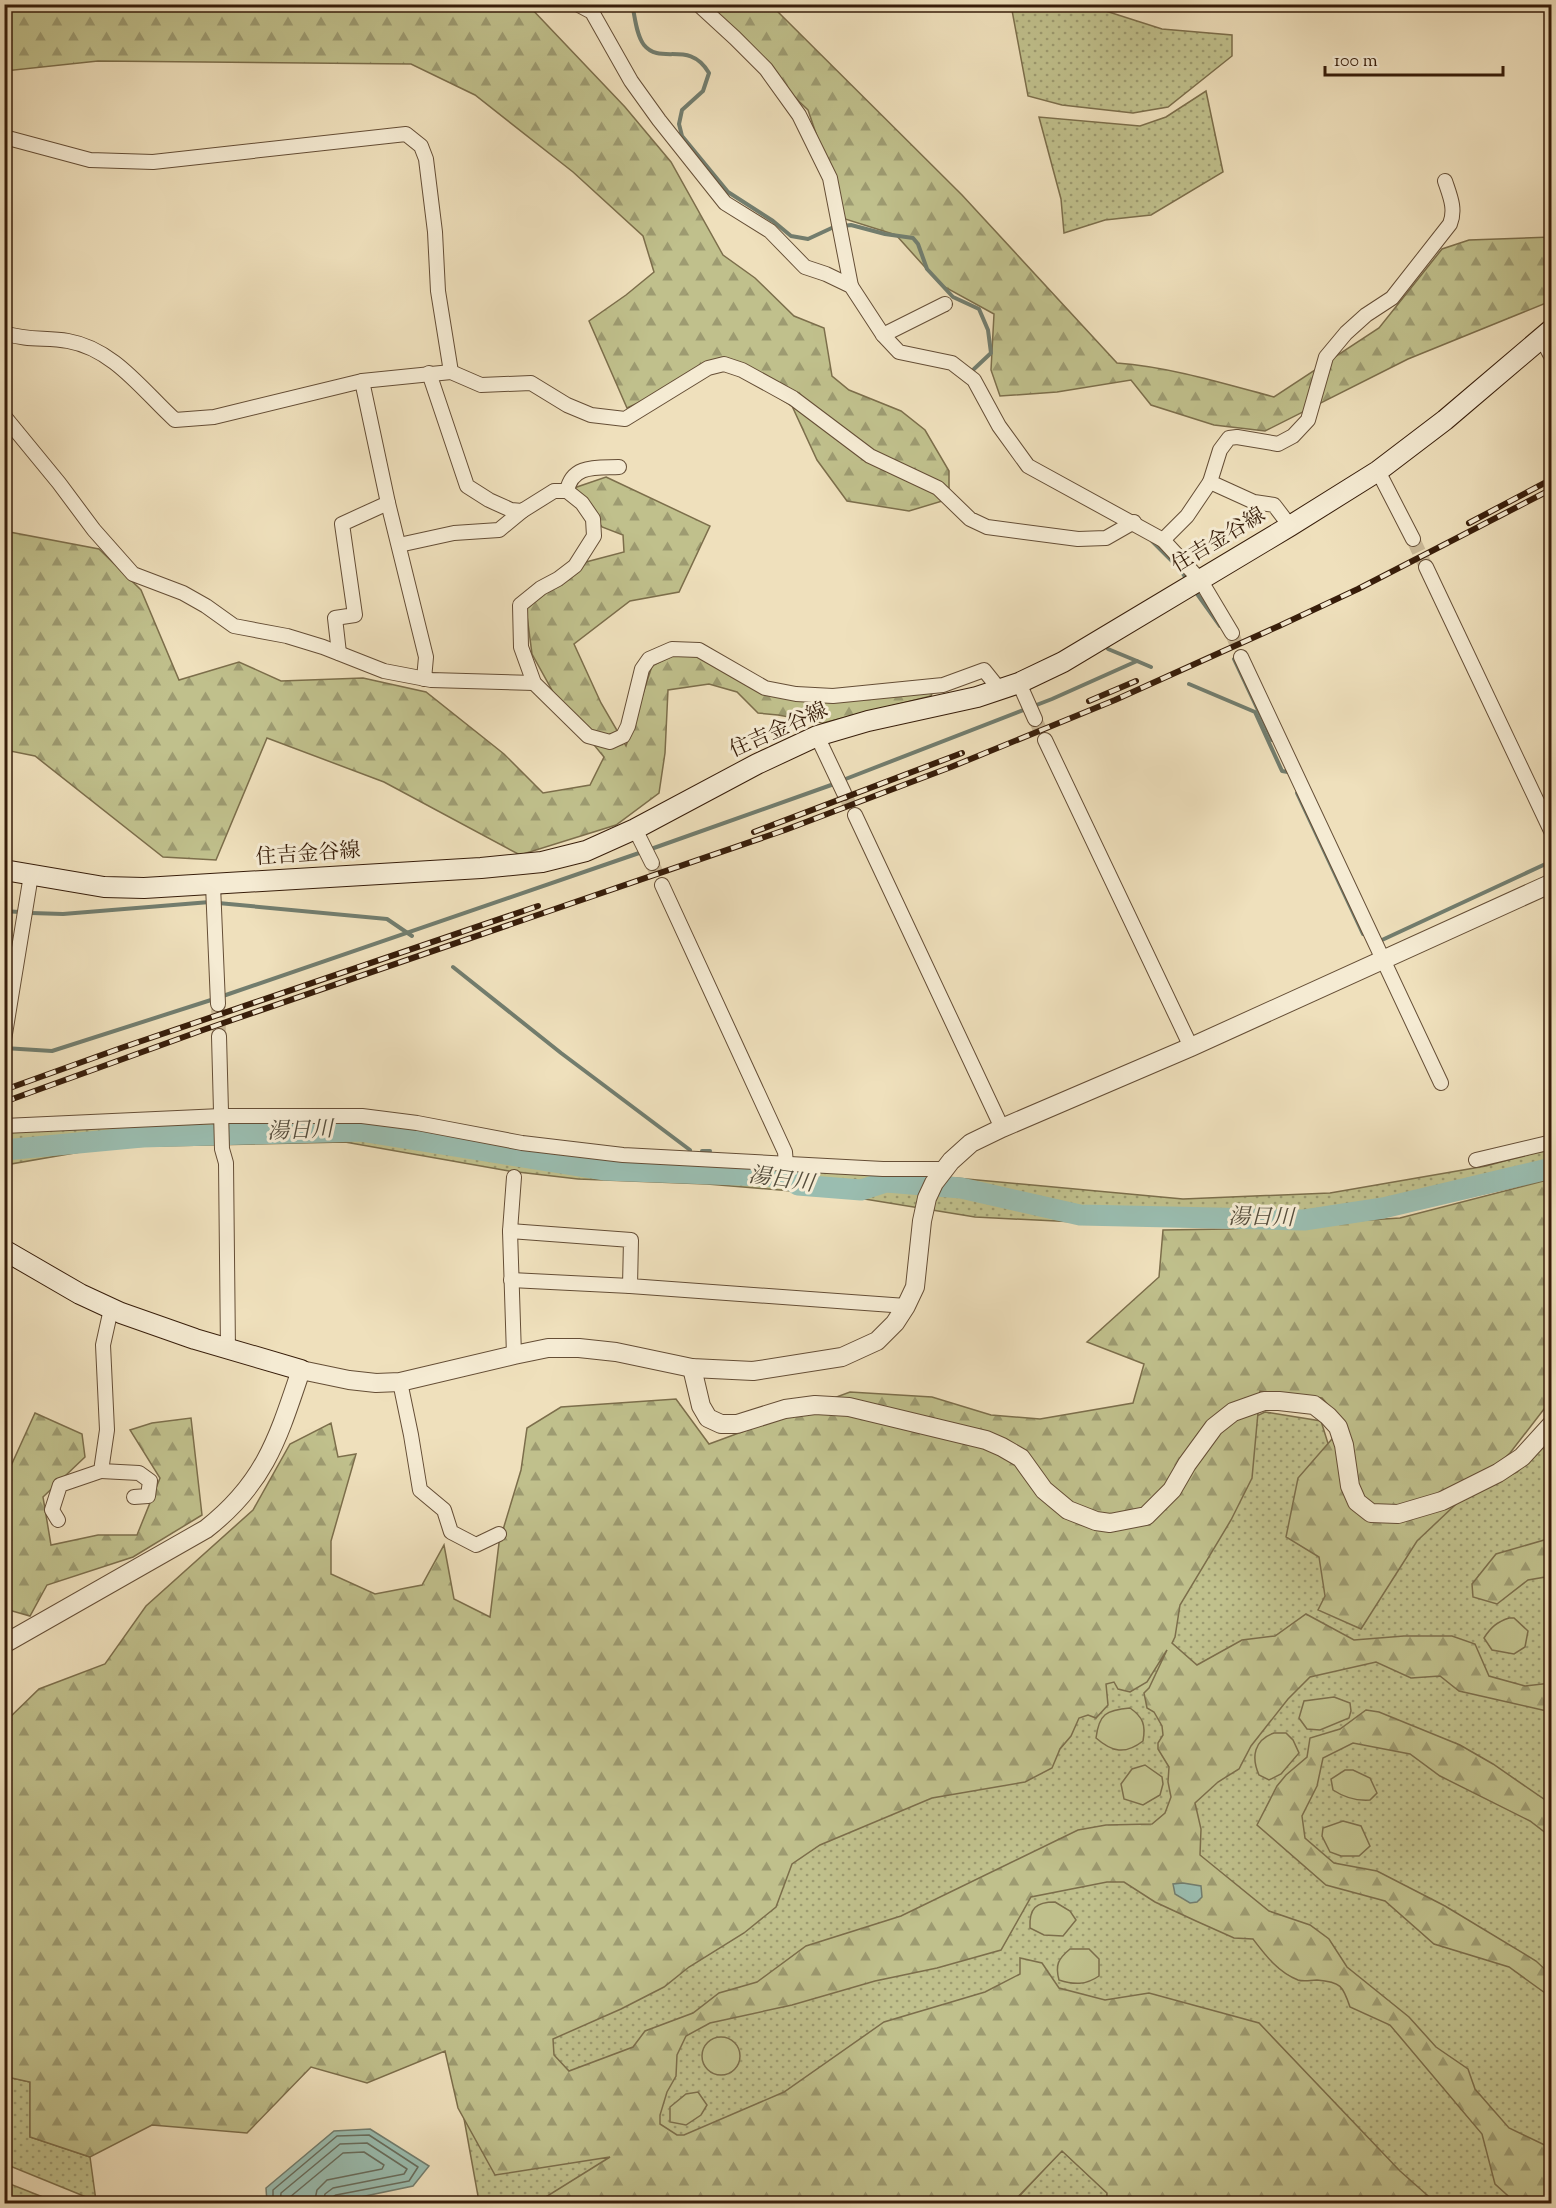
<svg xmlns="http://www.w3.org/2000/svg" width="1556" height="2208" viewBox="0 0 1556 2208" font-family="'Sorts Mill Goudy','Noto Serif JP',serif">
<defs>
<pattern id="grass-dots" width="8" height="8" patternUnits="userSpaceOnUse" patternTransform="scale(1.5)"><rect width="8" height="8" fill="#c0c08c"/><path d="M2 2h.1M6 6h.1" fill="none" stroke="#9d9b71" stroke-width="1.8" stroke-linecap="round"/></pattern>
<pattern id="forest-firs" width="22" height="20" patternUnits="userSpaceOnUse" patternTransform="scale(1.5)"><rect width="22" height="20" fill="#c0c08c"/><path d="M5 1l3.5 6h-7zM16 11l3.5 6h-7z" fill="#9d9b71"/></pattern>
</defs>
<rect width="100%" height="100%" fill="#efe0bc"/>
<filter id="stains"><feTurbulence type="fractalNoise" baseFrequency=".00333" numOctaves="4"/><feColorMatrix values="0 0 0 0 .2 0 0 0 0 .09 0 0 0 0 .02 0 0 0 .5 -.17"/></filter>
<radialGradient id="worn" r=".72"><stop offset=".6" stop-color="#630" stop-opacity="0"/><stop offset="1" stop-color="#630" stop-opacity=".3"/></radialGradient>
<g fill="url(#grass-dots)" stroke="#7c6e4b" stroke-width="1.5">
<path d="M 1011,5 L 1087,5 L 1162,29 L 1232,35 L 1232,56 L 1168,107 L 1133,113 L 1062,105 L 1028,96 Z"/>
<path d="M 1206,91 L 1223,172 L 1151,215 L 1105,220 L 1064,233 L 1061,199 L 1039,117 L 1140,126 L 1166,117 Z"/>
<path d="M 177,1120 L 391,1123 L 551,1154 L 609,1160 L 913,1174 L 1183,1199 L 1330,1193 L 1486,1166 L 1552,1148 L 1551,1179 L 1386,1215 L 1297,1225 L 1136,1225 L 975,1217 L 840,1195 L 707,1184 L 578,1179 L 509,1171 L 345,1142 L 109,1147 L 5,1165 L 5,1129 Z"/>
<path d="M 1265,1412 L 1321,1421 L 1340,1482 L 1436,1509 L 1517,1472 L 1551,1440 L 1551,2203 L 1335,2203 L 1218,2099 L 694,2203 L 472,2203 L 478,2196 L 452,2052 L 1225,1431 Z"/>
<path d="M 12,2078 L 30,2082 L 30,2137 L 90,2157 L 96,2201 L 5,2164 L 4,2085 Z"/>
<path d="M 1062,2150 L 1107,2193 L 1107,2203 L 1012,2204 Z"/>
<path d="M 4,2182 L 5,2182 L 58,2203 L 5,2203 Z"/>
</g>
<g fill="url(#forest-firs)" stroke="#7c6e4b" stroke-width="1.5" fill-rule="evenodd">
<path d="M 4,5 L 528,5 L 625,107 L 671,162 L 723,255 L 755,278 L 794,316 L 824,328 L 832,376 L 849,390 L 901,411 L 925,430 L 949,471 L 949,499 L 909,511 L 847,501 L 817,460 L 792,406 L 724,364 L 627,408 L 589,321 L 626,295 L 654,272 L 643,236 L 573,172 L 475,95 L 411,64 L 98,61 L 5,71 Z"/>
<path d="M 697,5 L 771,5 L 962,195 L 1117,363 C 1170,367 1222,383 1274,397 L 1379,328 L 1442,249 L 1469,240 L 1551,237 L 1551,301 L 1408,359 L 1265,431 L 1214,425 L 1151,405 L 1131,380 L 1057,392 L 1000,396 L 991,370 L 994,314 L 941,285 L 896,235 L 845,219 L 808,110 Z"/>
<path d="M 606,477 L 710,526 L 679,592 L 630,601 L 574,644 L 601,703 L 626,746 L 652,666 L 674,655 L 701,657 L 765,694 L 933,691 L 931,696 L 823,723 L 778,715 L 758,713 L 737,692 L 709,684 L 668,690 L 665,753 L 659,793 L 616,825 L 520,855 L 384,782 L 267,738 L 216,860 L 163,857 L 35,756 L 5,750 L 4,531 L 99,549 L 141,590 L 179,680 L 239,662 L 281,681 L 363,678 L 426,692 L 504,754 L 543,793 L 590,785 L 604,757 L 558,701 L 532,654 L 526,608 L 586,562 L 624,552 L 623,535 L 602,527 L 574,488 Z"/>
<path d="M 1551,1179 L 1551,1400 L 1510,1453 L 1417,1541 L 1361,1629 L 1318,1610 L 1325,1596 L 1319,1557 L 1286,1537 L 1298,1478 L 1345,1424 L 1322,1398 L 1260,1391 L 1252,1478 L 1231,1520 L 1180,1605 L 1175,1637 L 1172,1643 L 1197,1665 L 1242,1640 L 1275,1636 L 1306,1614 L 1354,1640 L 1404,1636 L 1452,1636 L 1475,1644 L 1489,1676 L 1525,1686 L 1551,1683 L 1551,1712 L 1459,1691 L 1440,1676 L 1411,1678 L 1376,1662 L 1310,1677 L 1288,1699 L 1251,1746 L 1239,1769 L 1218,1782 L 1195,1803 L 1201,1829 L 1200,1855 L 1269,1911 L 1310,1925 L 1329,1939 L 1347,1967 L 1409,2017 L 1436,2047 L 1468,2069 L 1475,2089 L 1509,2128 L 1551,2148 L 1551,2203 L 1516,2203 L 1495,2184 L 1482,2134 L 1390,2025 L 1350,2007 C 1343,1986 1341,1982 1317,1980 C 1311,1980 1304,1982 1298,1980 C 1278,1972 1266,1956 1253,1939 L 1234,1938 L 1196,1921 L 1155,1902 L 1124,1882 L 1107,1882 L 1031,1897 L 1001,1950 L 937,1968 L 875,1981 L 792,2005 L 710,2023 L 686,2036 L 677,2055 L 676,2076 L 667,2092 L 660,2115 L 660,2124 L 677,2135 L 684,2135 L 784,2092 L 884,2022 L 985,1992 L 1020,1974 L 1020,1958 L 1042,1963 L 1059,1988 L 1105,2000 L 1149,1993 L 1259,2023 L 1400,2171 L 1436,2203 L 1107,2203 L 1107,2193 L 1062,2151 L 1012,2203 L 536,2203 L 610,2157 L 495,2175 L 458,2108 L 445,2051 L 367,2083 L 311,2067 L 247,2133 L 152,2125 L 90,2157 L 30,2137 L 30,2082 L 12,2078 L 5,2085 L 5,1722 L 39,1689 L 105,1664 L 146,1606 L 253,1510 L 290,1444 L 331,1423 L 338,1457 L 356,1454 L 331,1541 L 331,1574 L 375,1594 L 422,1585 L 444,1545 L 454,1599 L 490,1617 L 499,1543 L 521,1470 L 527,1428 L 561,1407 L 676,1399 L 709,1444 L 850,1392 L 932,1397 L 991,1415 L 1040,1419 L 1133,1403 L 1144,1364 L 1087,1342 L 1159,1277 L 1163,1230 L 1229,1229 L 1400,1218 ZM 1167,1650 L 1149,1688 L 1144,1693 L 1147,1708 L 1154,1712 L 1162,1726 L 1163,1735 L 1158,1743 L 1158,1749 L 1169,1767 L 1168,1782 L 1171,1797 L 1165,1813 L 1152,1824 L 1106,1825 L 1078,1830 L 901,1916 L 806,1946 L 757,1982 L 719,1993 L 693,2013 L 645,2031 L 633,2047 L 569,2071 L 554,2055 L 553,2039 L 621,2009 L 664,1987 L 689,1967 L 744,1933 L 776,1907 L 792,1864 L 820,1845 L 932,1798 L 1025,1782 L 1052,1768 L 1060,1749 L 1071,1736 L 1079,1718 L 1088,1715 L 1096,1718 L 1108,1705 L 1106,1684 L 1114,1682 L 1118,1689 L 1130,1692 L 1147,1682 Z"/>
<path d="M 35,1413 L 82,1434 L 85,1457 L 43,1497 L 51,1545 L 98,1535 L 137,1535 L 160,1478 L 130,1430 L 152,1423 L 191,1418 L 202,1515 L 133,1557 L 47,1585 L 30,1616 L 5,1609 L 5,1479 Z"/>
<path d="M 1551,1538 L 1551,1576 L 1528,1580 L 1497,1604 L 1473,1597 L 1472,1584 L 1496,1554 Z"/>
<path d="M 1366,1710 L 1379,1712 L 1460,1745 L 1493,1764 L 1551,1804 L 1551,1837 L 1530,1821 L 1440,1776 L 1410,1754 L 1353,1743 L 1323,1758 L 1317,1786 L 1302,1816 L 1305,1838 L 1334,1863 L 1377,1871 L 1445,1906 L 1536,1961 L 1551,1975 L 1551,2000 L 1545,1993 L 1509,1967 L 1434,1944 L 1385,1901 L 1326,1885 L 1257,1825 L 1277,1786 L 1286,1775 L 1307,1757 L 1310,1738 L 1340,1729 Z"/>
</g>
<g fill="#c0c08c" stroke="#7c6e4b" stroke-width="1.5">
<path d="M 1509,1618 L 1514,1618 L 1528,1631 L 1525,1647 L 1514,1654 L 1492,1650 L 1484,1638 C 1491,1627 1497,1622 1509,1618 Z"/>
<path d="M 1334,1697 L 1350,1703 L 1351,1711 L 1349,1718 L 1320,1730 L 1307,1729 L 1299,1718 L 1304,1701 Z"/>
<path d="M 1130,1708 C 1143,1717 1146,1725 1143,1741 C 1125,1755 1112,1752 1096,1738 C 1099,1714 1106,1710 1130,1708 Z"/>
<path d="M 1274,1733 L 1286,1733 L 1293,1740 L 1299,1753 L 1281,1774 L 1269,1780 L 1259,1775 C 1251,1757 1254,1740 1274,1733 Z"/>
<path d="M 1145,1765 L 1162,1777 L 1163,1784 L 1160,1795 L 1143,1805 L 1124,1799 L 1121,1784 L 1132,1769 Z"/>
<path d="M 1345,1770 L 1353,1770 L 1370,1778 L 1377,1793 L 1370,1800 C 1356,1801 1345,1798 1333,1790 L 1331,1779 Z"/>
<path d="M 1343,1821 L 1361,1826 L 1370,1846 L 1359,1856 L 1341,1856 L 1330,1852 L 1322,1836 L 1323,1828 Z"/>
<path d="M 1055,1902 L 1070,1911 L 1076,1920 L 1063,1936 L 1044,1935 L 1030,1928 C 1029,1908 1036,1902 1055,1902 Z"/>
<path d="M 1070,1949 L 1089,1949 L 1099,1959 L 1099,1976 C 1086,1985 1074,1985 1059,1980 C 1055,1965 1058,1959 1070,1949 Z"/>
<circle cx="721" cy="2056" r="19"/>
<path d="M 698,2092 L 707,2105 L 701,2115 L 686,2125 L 670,2122 L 670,2107 L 686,2094 Z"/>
</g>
<g fill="#9abdb0" stroke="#727d6e" stroke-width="1.5">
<path d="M 1183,1883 L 1201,1886 L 1202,1897 L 1197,1902 L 1190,1903 L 1175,1894 L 1173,1884 Z"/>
<path d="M 370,2129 L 429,2166 L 413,2186 L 351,2199 L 307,2203 L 267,2203 L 266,2188 L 334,2131 Z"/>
</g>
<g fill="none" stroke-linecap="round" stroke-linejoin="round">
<g stroke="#686d5d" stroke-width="1.5">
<path d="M 273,2204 L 273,2190 L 337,2136 L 369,2135 L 418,2167 L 409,2181 L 336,2195 L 331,2198 L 330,2204"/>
<path d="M 280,2204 L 281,2193 L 340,2144 L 367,2143 L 407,2169 L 404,2174 L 333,2188 L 325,2194 L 323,2204"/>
<path d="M 289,2204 L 290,2197 L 343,2153 L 364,2152 L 384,2165 L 382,2169 L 327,2180 L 317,2190 L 314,2204"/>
</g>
<g stroke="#727d6e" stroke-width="4">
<path d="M 632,4 C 635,16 636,35 644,45 C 661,66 689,39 709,73 L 703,91 L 682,110 L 679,124 L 682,136 L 728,192 L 773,221 L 791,236 L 808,239 L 836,226"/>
<path d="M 843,226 L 851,225 L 885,234 L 913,238 L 918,244 L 927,269 L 953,297 L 979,309 L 988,330 L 991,353 L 974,369"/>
<path d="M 1152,541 L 1180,569 L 1187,580"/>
<path d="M 1195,591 L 1220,626"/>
<path d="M 1108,649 L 1137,661"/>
<path d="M 1234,659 L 1272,740"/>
<path d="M 1189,684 L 1255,712 L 1282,771 L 1288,772"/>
<path d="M 843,780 L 1052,699 L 1137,661 L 1151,667"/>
<path d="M 1297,793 L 1363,934"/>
<path d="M 651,849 L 834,784"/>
<path d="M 218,903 L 387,919 L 412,936"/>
<path d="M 4,911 L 19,912"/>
<path d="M 31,913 L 63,914 L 210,902"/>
<path d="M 1382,940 L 1552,861"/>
<path d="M 453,967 L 561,1053 L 690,1150"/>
<path d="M 220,997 L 642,852"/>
<path d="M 4,1048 L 52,1051 L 211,1000"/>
<path d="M 702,1151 L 710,1151"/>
</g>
<path stroke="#9abdb0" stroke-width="21" d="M 4,1150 L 142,1137 L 360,1131 L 604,1170 L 788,1177 L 798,1185 L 861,1190 L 886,1182 L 961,1188 L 1080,1215 L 1304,1220 L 1383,1208 L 1552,1168"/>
<g stroke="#cab998" stroke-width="14" stroke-dasharray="14 7" stroke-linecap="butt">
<path d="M 1413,539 L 1426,567"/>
<path d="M 1232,633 L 1241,657"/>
<path d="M 1035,719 L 1045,740"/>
<path d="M 844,793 L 855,815"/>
<path d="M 652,863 L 662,885"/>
<path d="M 218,1004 L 219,1036"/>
</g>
<defs>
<g id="minor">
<path d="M 577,4 L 592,12 L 631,81 L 659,120 L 725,203 L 770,231 L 805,267 L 826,274 L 851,286 L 883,335 L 899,352 L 952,363 L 974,380 L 999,426 L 1028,466 L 1163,540 L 1201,581 L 1232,633"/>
<path d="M 698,4 L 735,38 L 766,69 L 799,115 L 830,178 L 851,286"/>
<path d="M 4,139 L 8,138 L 90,160 L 153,162 L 406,134 L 421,146 L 426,159 L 435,232 L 438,291 L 451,372"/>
<path d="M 4,333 C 28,341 46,337 68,341 C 114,349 143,391 175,420 L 214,417 L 362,381 L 451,372 L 481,385 L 531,383 L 567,405 L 591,415 L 625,419 L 708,368 L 724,364 L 742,370 L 793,398 L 870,456 L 938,488 L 970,519 L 987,527 L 1078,539 L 1106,538 L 1134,522"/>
<path d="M 883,335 L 945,304"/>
<path d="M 1541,337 L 1552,358"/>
<path d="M 429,373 L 467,486 L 489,500 L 511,510 L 522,511 L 554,491 L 567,491 L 582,503 L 593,519 L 594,536 L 575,566 L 558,579 L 541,588 L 520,605 L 521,647 L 534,683 L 588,736 L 610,742 L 623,736 L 628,726 L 642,669 L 649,659 L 672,649 L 699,650 L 765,688 L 796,694 L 833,696 L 943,685 L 984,670 L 1000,690"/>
<path d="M 362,381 L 388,503 L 426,657 L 424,679"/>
<path d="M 4,416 L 59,483 L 94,530 L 133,574 L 183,593 L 206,606 L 234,626 L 287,636 L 323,647 L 384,671 L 431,680 L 534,683"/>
<path d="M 1378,471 L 1413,539"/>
<path d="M 567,491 C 572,464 597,468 619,467"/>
<path d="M 1290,526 L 1274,505 L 1254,502 L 1210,482 L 1220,450 L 1229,438 L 1237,437 L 1278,444 L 1293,436 L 1308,420 L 1326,357 L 1346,333 L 1366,315 L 1392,298 L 1450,224 C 1456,209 1450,196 1445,181"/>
<path d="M 1163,540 L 1187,516 L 1210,482"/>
<path d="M 399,545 L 454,533 L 499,530 L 522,511"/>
<path d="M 1426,567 L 1552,833"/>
<path d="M 339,653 L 335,618 L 355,615 L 342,524 L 388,503"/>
<path d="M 1241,657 L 1441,1083"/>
<path d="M 1019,683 L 1035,719"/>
<path d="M 817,736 L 844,793"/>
<path d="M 1045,740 L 1191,1047"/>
<path d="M 855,815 L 1002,1128"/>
<path d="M 635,829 L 652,863"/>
<path d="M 213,885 L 218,1004"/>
<path d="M 662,885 L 785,1152 L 786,1164"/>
<path d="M 219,1036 L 222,1149 L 226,1163 L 228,1350"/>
<path d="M 4,1040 L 31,875"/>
<path d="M 4,1126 L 221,1116 L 362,1116 L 417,1123 L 522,1143 L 623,1155 L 883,1169 L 944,1169"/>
<path d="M 1476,1160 L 1552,1142"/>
<path d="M 510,1231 L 631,1240 L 630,1286 L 906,1306"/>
<path d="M 511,1280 L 630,1286"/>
<path d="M 514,1355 L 510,1231 L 514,1177"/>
<path d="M 400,1382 L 411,1435 L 420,1490 L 444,1510 L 451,1532 L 476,1545 L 499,1534"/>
<path d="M 101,1471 L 139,1473 L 150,1481 L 148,1496 L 134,1497"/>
<path d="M 58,1520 L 52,1510 L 60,1485 L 101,1471 L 107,1430 L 103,1345 L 111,1309"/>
</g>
<g id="tertiary">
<path d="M 692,1368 L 701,1406 L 708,1418 L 721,1424 L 737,1424 L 785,1409 L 815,1405 L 849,1407 L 986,1440 L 1002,1447 L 1021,1458 L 1044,1490 L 1068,1510 L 1096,1521 L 1110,1523 L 1146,1516 L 1172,1490 L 1187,1464 L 1214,1427 L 1233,1412 L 1264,1401 L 1279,1401 L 1314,1405 L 1328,1416 L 1338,1427 L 1344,1445 L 1350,1486 L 1357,1502 L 1371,1513 L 1398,1514 L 1442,1501 L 1498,1473 L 1522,1457 L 1552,1424"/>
<path d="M 4,1644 L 206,1529 C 265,1483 278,1438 301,1370 L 349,1380 L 376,1383 L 400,1382 L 514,1355 L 548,1348 L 579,1348 L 616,1352 L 692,1368 L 753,1371 L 842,1357 L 877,1341 L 895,1323 L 906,1306 L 915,1287 L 922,1221 L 927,1198 L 934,1183 L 951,1161 L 971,1143 L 1002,1128 L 1191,1047 L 1552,883"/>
</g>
<g id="secondary">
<path d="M 4,870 L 104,887 L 144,888 L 481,868 L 542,862 L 586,851 L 635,829 L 757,764 L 817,736 L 868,721 L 977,697 L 1019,683 L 1063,662 L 1290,526 L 1378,471 L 1445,420 L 1552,329"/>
<path d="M 4,1250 L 80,1294 L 121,1313 L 195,1339 L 301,1370"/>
</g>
</defs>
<use href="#minor" stroke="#654e36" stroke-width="16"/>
<use href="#tertiary" stroke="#654e36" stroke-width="20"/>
<use href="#secondary" stroke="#371d0a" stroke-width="22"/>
<use href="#minor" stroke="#f5ebd3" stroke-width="14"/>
<use href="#tertiary" stroke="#f5ebd3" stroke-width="18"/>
<use href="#secondary" stroke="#f5ebd3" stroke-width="20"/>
<defs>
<g id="rail">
<path d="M 1469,523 L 1552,479"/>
<path d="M 1089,701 L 1136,681"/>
<path d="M 754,832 L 962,753"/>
<path d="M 4,1090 L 121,1048 L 538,906"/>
<path d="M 4,1102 L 203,1030 L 785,830 L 951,767 L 1115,700 L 1279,626 L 1358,589 L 1552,489"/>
</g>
</defs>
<use href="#rail" stroke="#371d0a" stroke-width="6"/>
<use href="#rail" stroke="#f5ebd3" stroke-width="4" stroke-dasharray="11" stroke-linecap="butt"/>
</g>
<g text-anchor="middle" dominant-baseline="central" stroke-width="6" stroke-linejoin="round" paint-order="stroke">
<g font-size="21" fill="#371d0a" stroke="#f5ebd3">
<text transform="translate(1219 541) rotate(-31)">住吉金谷線</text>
<text transform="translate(779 731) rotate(-24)">住吉金谷線</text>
<text transform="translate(308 855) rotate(-4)">住吉金谷線</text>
</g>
<g font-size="22" font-style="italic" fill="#554d3c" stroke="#f5ebd3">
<text transform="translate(300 1132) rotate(-2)">湯日川</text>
<text transform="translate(781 1181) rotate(8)">湯日川</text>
<text transform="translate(1261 1219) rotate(1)">湯日川</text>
</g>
</g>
<rect width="1556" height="2208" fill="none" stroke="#efe0bc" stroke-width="24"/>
<rect x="6" y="6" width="1544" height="2196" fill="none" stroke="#371d0a" stroke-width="3"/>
<rect x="12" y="12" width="1532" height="2184" fill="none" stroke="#371d0a" stroke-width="1.5"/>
<path d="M1325 66v9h178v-9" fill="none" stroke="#371d0a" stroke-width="3"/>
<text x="1334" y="66" font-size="18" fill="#371d0a" stroke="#f5ebd3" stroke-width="4.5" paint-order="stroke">100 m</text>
<rect width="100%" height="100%" filter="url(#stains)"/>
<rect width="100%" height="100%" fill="url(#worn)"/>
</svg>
